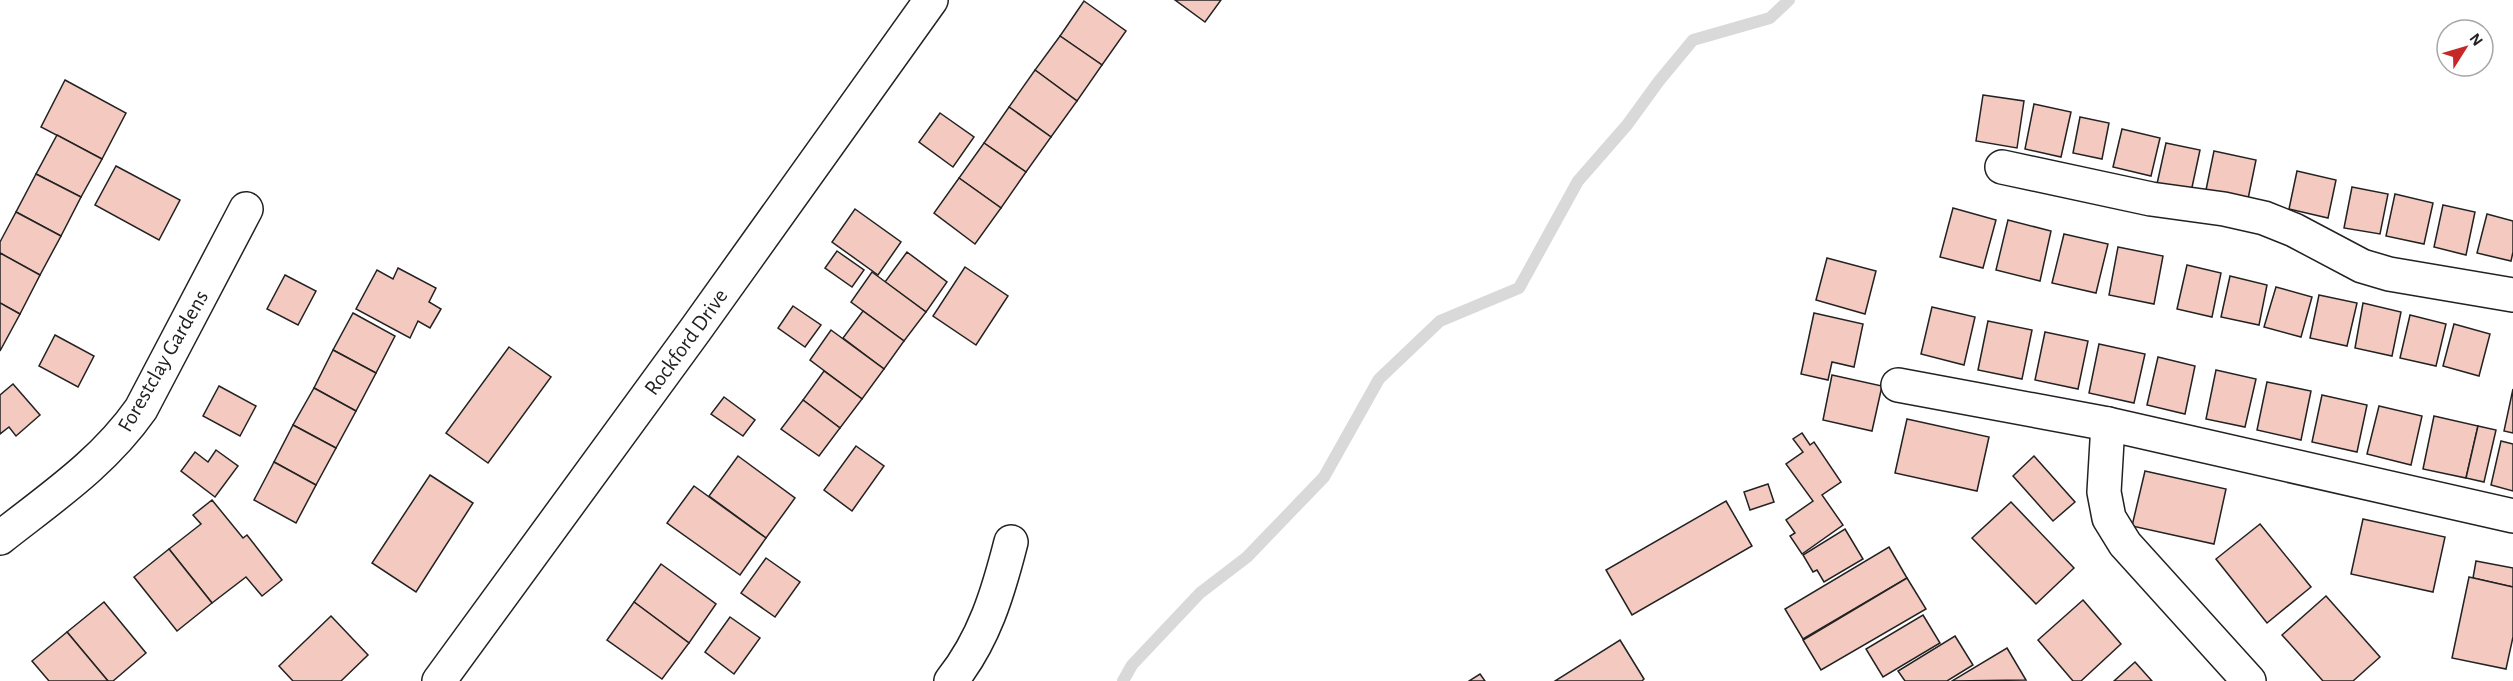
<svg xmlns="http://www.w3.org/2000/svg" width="2513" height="681" viewBox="0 0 2513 681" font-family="'Alegreya Sans',sans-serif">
<rect width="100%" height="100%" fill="#fff"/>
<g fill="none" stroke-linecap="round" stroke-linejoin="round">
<path stroke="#d9d9d9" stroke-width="12" d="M 1123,681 L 1132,665 L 1200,593 L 1247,557 L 1324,477 L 1379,379 L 1440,321 L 1519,288 L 1578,181 L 1627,125 L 1659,81 L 1693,40 L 1770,18 L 1789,0"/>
</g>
<g fill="#f3c9c0" stroke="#222" stroke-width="1.5">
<path d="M 1175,0 L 1221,0 L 1205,22 Z"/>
<path d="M 1084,1 L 1126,31 L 1102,65 L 1060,36 Z"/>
<path d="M 1060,36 L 1102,65 L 1077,101 L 1035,70 Z"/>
<path d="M 1035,70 L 1077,101 L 1051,137 L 1009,107 Z"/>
<path d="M 65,80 L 126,113 L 102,159 L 41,127 Z"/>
<path d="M 1983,95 L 2024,101 L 2017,148 L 1976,141 Z"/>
<path d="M 2034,104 L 2071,112 L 2061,157 L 2025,149 Z"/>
<path d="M 1009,107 L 1051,137 L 1026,172 L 984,143 Z"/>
<path d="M 940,113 L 974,137 L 953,167 L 919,142 Z"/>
<path d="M 2080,117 L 2109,123 L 2102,159 L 2073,153 Z"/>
<path d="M 2122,129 L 2160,138 L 2151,176 L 2113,167 Z"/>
<path d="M 57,135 L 102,159 L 81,197 L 36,174 Z"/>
<path d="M 984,143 L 1026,172 L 1001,208 L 959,178 Z"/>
<path d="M 2166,143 L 2200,150 L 2191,192 L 2157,184 Z"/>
<path d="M 2214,151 L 2256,160 L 2248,199 L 2206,190 Z"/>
<path d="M 116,166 L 180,200 L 159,240 L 95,205 Z"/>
<path d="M 2297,171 L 2336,180 L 2328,218 L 2289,209 Z"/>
<path d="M 36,174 L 81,197 L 61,236 L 16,212 Z"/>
<path d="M 959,178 L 1001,208 L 975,244 L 934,213 Z"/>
<path d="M 2352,187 L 2388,194 L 2380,234 L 2344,228 Z"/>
<path d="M 2395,194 L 2433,203 L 2424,244 L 2386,236 Z"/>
<path d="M 2443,205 L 2475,212 L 2466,255 L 2434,247 Z"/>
<path d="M 1953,208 L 1996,220 L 1983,268 L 1940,257 Z"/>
<path d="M 855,209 L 901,242 L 878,275 L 832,242 Z"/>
<path d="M 16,212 L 61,236 L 40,275 L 0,253 L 0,242 Z"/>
<path d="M 2487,214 L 2513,221 L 2513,252 L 2511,261 L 2477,253 Z"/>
<path d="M 2008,220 L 2051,231 L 2040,281 L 1996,270 Z"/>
<path d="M 2064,234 L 2108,244 L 2096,293 L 2052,283 Z"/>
<path d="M 2118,247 L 2163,256 L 2154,304 L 2109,295 Z"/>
<path d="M 837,251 L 864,270 L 852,287 L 825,268 Z"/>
<path d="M 907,252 L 947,282 L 926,312 L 885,282 Z"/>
<path d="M 0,253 L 40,275 L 20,314 L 0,303 Z"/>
<path d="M 1827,258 L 1876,271 L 1865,314 L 1816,300 Z"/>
<path d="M 2187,265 L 2221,273 L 2212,317 L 2177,309 Z"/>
<path d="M 965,267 L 1008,296 L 976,345 L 933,316 Z"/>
<path d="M 398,268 L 436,288 L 429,302 L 441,309 L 430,328 L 418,321 L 410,338 L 356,309 L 377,270 L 393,279 Z"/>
<path d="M 872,272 L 926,312 L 904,341 L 851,302 Z"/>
<path d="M 285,275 L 316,291 L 298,325 L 267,309 Z"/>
<path d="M 2230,276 L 2267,285 L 2259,325 L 2221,317 Z"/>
<path d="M 2276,287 L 2312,297 L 2301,337 L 2264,327 Z"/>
<path d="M 2319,295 L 2357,303 L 2347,346 L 2310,338 Z"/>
<path d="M 0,303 L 20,314 L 0,351 Z"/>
<path d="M 2363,303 L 2401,312 L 2392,356 L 2355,348 Z"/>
<path d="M 793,306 L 821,325 L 805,347 L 778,328 Z"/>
<path d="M 1932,307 L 1975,317 L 1964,365 L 1921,354 Z"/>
<path d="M 863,311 L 904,341 L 884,369 L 843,338 Z"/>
<path d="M 353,313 L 395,336 L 376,373 L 333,350 Z"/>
<path d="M 1814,313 L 1863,324 L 1854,367 L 1832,362 L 1828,380 L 1801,374 Z"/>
<path d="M 2410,315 L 2446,324 L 2436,366 L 2400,358 Z"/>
<path d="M 1988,321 L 2032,330 L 2022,379 L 1978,370 Z"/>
<path d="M 2454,324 L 2490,334 L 2479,376 L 2443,366 Z"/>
<path d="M 831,330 L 884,369 L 862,399 L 810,360 Z"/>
<path d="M 2045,332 L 2088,341 L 2078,389 L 2035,380 Z"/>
<path d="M 55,335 L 94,356 L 78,387 L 39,366 Z"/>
<path d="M 2099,344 L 2145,354 L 2134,403 L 2089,393 Z"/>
<path d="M 509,347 L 551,377 L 488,463 L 446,433 Z"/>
<path d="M 333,350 L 376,373 L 356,411 L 314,388 Z"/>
<path d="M 2158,357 L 2195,366 L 2185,414 L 2147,405 Z"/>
<path d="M 2216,370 L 2256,379 L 2245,427 L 2206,419 Z"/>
<path d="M 824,371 L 862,399 L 840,428 L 803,400 Z"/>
<path d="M 1832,375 L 1882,386 L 1872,431 L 1823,420 Z"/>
<path d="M 2267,382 L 2311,391 L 2301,440 L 2257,430 Z"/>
<path d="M 13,384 L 40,415 L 16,436 L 9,427 L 0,434 L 0,395 Z"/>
<path d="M 219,386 L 256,406 L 240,436 L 203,416 Z"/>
<path d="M 314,388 L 356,411 L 336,448 L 293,425 Z"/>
<path d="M 2513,389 L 2513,433 L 2504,431 Z"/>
<path d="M 2322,395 L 2367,405 L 2357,452 L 2312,442 Z"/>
<path d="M 724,397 L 755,420 L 743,436 L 711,414 Z"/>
<path d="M 803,400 L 840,428 L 819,456 L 781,429 Z"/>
<path d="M 2379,406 L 2422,416 L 2411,465 L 2367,454 Z"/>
<path d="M 2434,416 L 2478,426 L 2466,478 L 2423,469 Z"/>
<path d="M 1907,419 L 1989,437 L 1977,491 L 1895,473 Z"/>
<path d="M 293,425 L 336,448 L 316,485 L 274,462 Z"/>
<path d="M 2478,426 L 2496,430 L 2484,482 L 2466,478 Z"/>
<path d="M 1802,433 L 1810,445 L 1814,442 L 1841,482 L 1822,495 L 1843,525 L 1802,554 L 1790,536 L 1795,533 L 1786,520 L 1813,501 L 1786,464 L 1803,452 L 1793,439 Z"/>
<path d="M 2501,441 L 2513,444 L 2513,491 L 2491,485 Z"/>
<path d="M 856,446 L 884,466 L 852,511 L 824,490 Z"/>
<path d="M 216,450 L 238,466 L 215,497 L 181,471 L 195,452 L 208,462 Z"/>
<path d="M 738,456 L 795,498 L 766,538 L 709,496 Z"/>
<path d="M 2034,456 L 2075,502 L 2053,521 L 2013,476 Z"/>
<path d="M 274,462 L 316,485 L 296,523 L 254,500 Z"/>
<path d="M 2145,471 L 2226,489 L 2214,544 L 2132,526 Z"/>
<path d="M 430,475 L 473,503 L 416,592 L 372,563 Z"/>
<path d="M 1768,484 L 1774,502 L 1750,510 L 1744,492 Z"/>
<path d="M 694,486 L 766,538 L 740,575 L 667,523 Z"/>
<path d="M 212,500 L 243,538 L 247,535 L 282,580 L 262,596 L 246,577 L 212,603 L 169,549 L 201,524 L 193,515 Z"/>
<path d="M 1726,501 L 1752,546 L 1632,615 L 1606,570 Z"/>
<path d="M 2011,502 L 2074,568 L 2036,604 L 1972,538 Z"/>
<path d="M 2363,519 L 2445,537 L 2433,592 L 2351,574 Z"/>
<path d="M 2260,524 L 2311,587 L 2267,623 L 2216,559 Z"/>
<path d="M 1845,529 L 1863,559 L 1824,582 L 1817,570 L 1813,572 L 1803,555 Z"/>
<path d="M 1889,547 L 1907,578 L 1803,639 L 1785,609 Z"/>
<path d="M 169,549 L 212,603 L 177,631 L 134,577 Z"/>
<path d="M 766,558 L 800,582 L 775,617 L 741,593 Z"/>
<path d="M 2476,561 L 2513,568 L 2513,587 L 2473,578 Z"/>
<path d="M 661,564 L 716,604 L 689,643 L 634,602 Z"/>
<path d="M 2469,577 L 2513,587 L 2513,637 L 2506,669 L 2452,658 Z"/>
<path d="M 1907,578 L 1926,609 L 1821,670 L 1803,640 Z"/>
<path d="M 2326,596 L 2380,657 L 2353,681 L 2323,681 L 2282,635 Z"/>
<path d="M 2083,600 L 2121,644 L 2081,681 L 2073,681 L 2038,640 Z"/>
<path d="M 104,602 L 146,653 L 113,681 L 108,681 L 67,632 Z"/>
<path d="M 634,602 L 689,643 L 662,679 L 607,640 Z"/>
<path d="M 1923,615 L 1940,643 L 1883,677 L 1866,649 Z"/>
<path d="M 331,616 L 368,655 L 341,681 L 293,681 L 279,666 Z"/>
<path d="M 730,617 L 760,638 L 734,674 L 705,652 Z"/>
<path d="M 67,632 L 108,681 L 49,681 L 32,661 Z"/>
<path d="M 1955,636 L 1973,665 L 1947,681 L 1905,681 L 1898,671 Z"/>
<path d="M 1620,640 L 1644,679 L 1642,681 L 1555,681 Z"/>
<path d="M 2007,648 L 2026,680 L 1952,681 Z"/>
<path d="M 2135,662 L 2152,681 L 2114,681 Z"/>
<path d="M 1480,674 L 1485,681 L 1469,681 Z"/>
</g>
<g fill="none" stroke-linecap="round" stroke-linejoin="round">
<defs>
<g id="street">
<path d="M 2002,167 L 2151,199 L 2224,209 L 2264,218 L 2294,230 L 2362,266 L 2389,274 L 2513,295"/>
<path d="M 1898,385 L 2108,424 L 2513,516"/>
<path d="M 2108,424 L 2104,492 L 2109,518 L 2125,544 L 2249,681"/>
<path d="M 0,538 C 52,497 103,463 141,409 L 246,209"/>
<path d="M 439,681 L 696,329 L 931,0"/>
<path d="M 951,681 C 984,640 998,593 1011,542"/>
</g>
</defs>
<use href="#street" stroke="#222" stroke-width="36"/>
<use href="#street" stroke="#fff" stroke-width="33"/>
</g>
<g text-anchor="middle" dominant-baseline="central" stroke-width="4.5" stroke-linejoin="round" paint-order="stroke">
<g font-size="22" fill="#222" stroke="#fff">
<text transform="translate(686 342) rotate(-54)">Rockford Drive</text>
<text transform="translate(163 361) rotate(-60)">Forestclay Gardens</text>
</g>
</g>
<g transform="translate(2465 48) rotate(53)"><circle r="28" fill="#ffffff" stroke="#a7a7a7" stroke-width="1.5"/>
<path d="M0-4.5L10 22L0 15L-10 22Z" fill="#c62828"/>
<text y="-9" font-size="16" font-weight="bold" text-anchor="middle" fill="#222222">N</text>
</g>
</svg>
